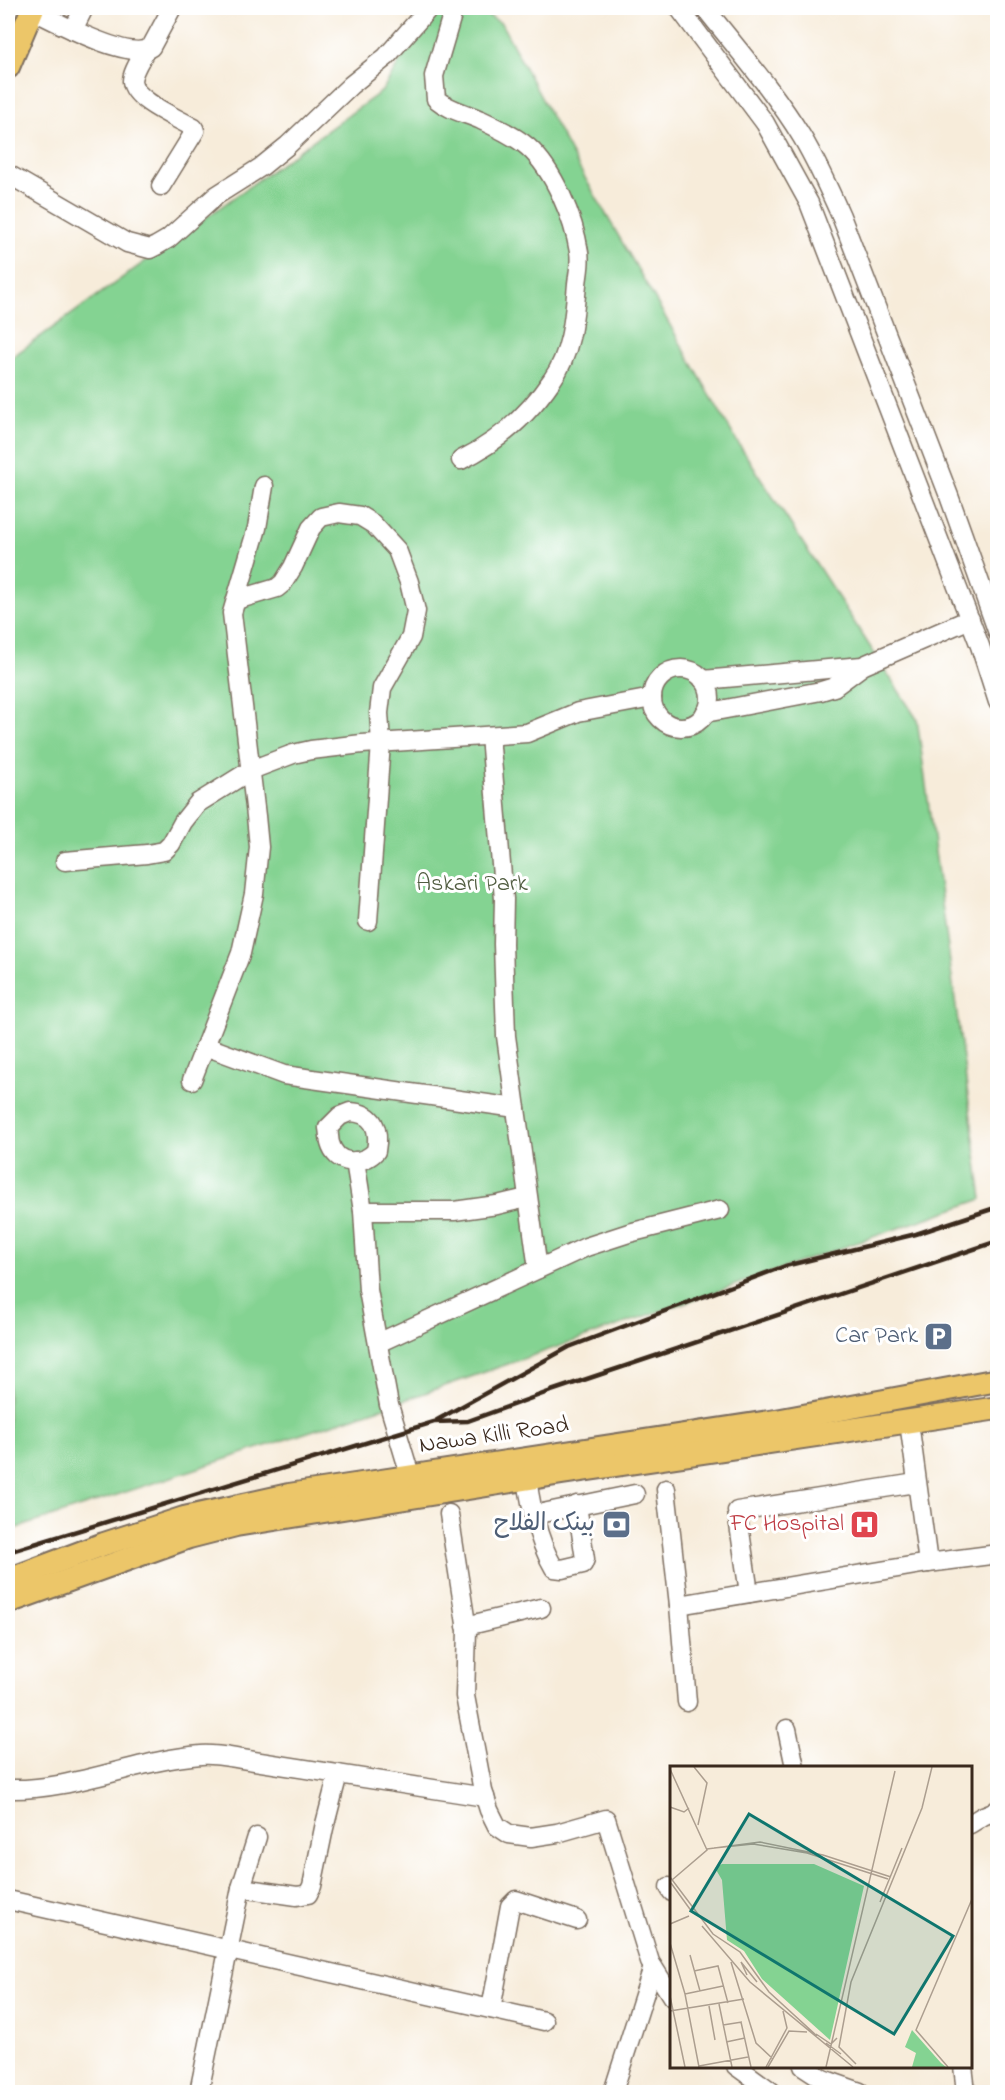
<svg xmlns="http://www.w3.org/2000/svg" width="1005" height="2100" viewBox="0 0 1005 2100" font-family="'Indie Flower','Playpen Sans Arabic',sans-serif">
<rect width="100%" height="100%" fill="#fff"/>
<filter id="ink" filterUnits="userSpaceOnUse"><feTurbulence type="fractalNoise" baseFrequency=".0167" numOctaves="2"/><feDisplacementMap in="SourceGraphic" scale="12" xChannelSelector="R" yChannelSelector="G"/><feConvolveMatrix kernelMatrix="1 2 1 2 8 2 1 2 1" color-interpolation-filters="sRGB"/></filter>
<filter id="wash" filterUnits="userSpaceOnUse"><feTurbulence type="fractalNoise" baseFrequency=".008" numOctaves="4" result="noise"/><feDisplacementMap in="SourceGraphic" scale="24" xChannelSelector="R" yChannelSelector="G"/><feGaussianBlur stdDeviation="1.35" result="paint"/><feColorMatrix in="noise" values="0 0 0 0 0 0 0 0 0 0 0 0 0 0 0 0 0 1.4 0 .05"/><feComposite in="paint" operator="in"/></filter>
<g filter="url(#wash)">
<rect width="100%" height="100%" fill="#f7ecda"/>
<path fill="#84d392" stroke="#607e58" stroke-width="1.5" d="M 432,8 L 475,8 L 501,23 L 573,157 L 738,443 L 917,719 L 982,1199 L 396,1403 L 8,1531 L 8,360 L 382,91 Z"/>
</g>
<g filter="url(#ink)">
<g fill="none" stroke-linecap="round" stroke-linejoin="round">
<defs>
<g id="minor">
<path d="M 454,8 L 434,76 L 436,99 C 449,110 465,113 481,120 C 496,127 515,136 528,147 C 554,170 574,219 579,252 C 581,262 578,274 577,284 C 574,317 572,352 552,380 C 529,414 498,442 461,460"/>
<path d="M 679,8 L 765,123 L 809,203 L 980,646 L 998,702"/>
<path d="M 705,8 C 738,50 774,91 802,137 C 817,162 829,189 841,216 L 949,496 L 998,633"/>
<path d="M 32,10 C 54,21 131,62 151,47 L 172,8"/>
<path d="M 73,30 L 84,8"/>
<path d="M 145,51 C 141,59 132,72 132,81 C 134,101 178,118 194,128 L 195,131 L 161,186"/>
<path d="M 8,174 L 127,243 L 150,249 L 156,246 L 168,239 L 217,195 L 261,167 L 287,146 L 351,85 L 386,57 L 429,8"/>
<path d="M 236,600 L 277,588 L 283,583 L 293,567 L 311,528 L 321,517 L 339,513 L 360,516 L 373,524 L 397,550 L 409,582 L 416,611 L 411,637 L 382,688 L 379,713 L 381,743 L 368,921"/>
<circle cx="681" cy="698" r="29"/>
<path d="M 703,680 L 862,666 L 970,619"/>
<path d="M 705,713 L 821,691 L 834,687 L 861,667"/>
<path d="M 490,736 L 504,899 L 503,944 L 506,1036 L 538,1269"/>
<path d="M 65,861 L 147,854 L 164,851 L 171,844 L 183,822 L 198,803 L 251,770 L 293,754 L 311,750 L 362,744 L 527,733 L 578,712 L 652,698"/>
<path d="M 205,1046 L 284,1075 L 516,1108"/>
<path d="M 192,1080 L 241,953 L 254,894 L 259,847 L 256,816 L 232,613 L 257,528 L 264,486"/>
<path d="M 350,1112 C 374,1113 380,1129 376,1151 C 362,1166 336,1166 330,1143 C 329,1139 329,1133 328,1128 L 340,1116 Z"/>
<path d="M 355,1161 L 363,1211 L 368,1290 L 389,1405 L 410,1475"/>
<path d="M 363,1211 L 454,1211 L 497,1205 L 527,1198"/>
<path d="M 378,1343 L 586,1247 L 629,1233 L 720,1210"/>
<path d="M 909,1422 L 928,1563"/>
<path d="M 527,1478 C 531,1509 538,1541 554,1568 L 562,1569 L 583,1564 L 585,1559 L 577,1505"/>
<path d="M 666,1489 L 679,1605 L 687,1702"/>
<path d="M 449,1514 L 467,1630 L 465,1696 L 483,1791 L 489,1810 L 497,1826 L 509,1834 L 531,1837 L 557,1833 L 606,1819 L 650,1962 L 672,1997"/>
<path d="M 533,1515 L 635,1494"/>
<path d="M 749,1593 L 737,1511 L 916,1483"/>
<path d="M 679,1605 L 928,1563 L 998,1554"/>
<path d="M 466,1626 L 541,1608"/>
<path d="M 787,1729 L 795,1767"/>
<path d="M 8,1789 C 73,1791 136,1760 201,1755 C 215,1754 229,1757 242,1759 L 485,1797"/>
<path d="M 970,1824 L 983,1816 L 998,1810"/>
<path d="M 669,1887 L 672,1892"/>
<path d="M 241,1888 L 297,1896 L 308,1894 L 312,1886 L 324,1828 L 338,1774"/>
<path d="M 8,1900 L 544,2021"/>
<path d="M 491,2009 L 510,1906 L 516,1900 L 577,1920"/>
<path d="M 736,2066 L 772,2092"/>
<path d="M 803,2066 L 823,2079 L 860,2092"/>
<path d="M 963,2066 L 966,2092"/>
<path d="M 199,2092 L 241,1888 L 257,1837"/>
<path d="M 613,2092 L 653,1967"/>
</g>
<g id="major">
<path d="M 8,67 L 33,8"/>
<path d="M 8,1580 L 104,1544 L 184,1518 L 289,1495 L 776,1421 L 998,1380"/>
<path d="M 8,1602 L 189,1537 L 236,1525 L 562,1473 L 998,1408"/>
</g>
</defs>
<use href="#minor" stroke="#7d6e60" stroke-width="21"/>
<use href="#major" stroke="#7d6e60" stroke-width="26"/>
<use href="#minor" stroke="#fff" stroke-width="18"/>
<use href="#major" stroke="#ecc669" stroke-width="22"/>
<g stroke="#3b2a1e" stroke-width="4.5">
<path d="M 437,1420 L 569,1347 L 785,1266 L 916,1234 L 998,1207"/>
<path d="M 8,1552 L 434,1422 L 468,1421 L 551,1391 L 998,1241"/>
</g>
</g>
</g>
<defs>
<symbol id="parking-square" viewBox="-11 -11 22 22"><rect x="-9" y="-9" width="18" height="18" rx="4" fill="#5c6f8a" stroke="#fff"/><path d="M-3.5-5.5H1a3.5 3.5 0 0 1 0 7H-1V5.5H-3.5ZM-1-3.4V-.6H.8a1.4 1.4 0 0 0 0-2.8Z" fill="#fff"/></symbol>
<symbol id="bank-square" viewBox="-11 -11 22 22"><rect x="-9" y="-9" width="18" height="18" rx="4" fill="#5c6f8a" stroke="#fff"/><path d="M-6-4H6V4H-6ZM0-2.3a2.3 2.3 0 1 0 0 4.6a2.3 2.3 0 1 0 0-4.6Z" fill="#fff"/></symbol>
<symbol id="hospital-square" viewBox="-11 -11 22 22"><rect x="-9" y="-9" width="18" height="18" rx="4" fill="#e0444e" stroke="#fff"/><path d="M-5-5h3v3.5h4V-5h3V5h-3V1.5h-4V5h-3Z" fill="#fff"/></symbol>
</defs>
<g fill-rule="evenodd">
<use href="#parking-square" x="922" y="1320" width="33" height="33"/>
<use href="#bank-square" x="600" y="1508" width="33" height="33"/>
<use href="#hospital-square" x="848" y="1508" width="33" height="33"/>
</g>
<g text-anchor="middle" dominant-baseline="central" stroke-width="6" stroke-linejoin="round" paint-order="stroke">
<g font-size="24" fill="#515d41" stroke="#fff">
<text x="472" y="884">Askari Park</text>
</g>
<g font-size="24" fill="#4e5e75" stroke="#fff" text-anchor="end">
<text x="918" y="1336">Car Park</text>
<text x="595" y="1524">بینک الفلاح</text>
</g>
<g font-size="24" fill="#3b2a1e" stroke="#fff">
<text transform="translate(494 1436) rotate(-8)">Nawa Killi Road</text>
</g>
<g font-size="24" fill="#be3a42" stroke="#fff" text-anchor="end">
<text x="844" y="1524">FC Hospital</text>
</g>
</g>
<g transform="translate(670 1766)">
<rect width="302" height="302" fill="#f7ecda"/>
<path d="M 52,98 L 144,98 L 194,120 L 160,274 L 92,213 L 74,185 L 57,174 L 52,114 L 45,102 ZM 242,264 L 271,297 L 276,301 L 242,301 L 246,287 L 235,281 Z" fill="#84d392"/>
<path fill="none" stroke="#ac9e8f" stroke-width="1.5" d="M 24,1 L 37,17 L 28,59M 0,3 L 37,84 L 2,114M 0,41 L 14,46 L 19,42M 44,82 L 83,78 L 137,87 L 218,113M 37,83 L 90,76 L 153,89 L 221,111M 0,111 L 43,168 L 70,186 L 99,226 L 147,270M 1,117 L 22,146M 210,136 L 232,82M 0,158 L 19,150M 32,160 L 80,216 L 183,301M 0,177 L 15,228 L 29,301M 20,189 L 30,225M 61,196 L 86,277 L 103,293M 24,205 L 48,200 L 58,237M 77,209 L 71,196 L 87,216M 15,228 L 53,220M 0,230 L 15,301M 49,238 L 62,301M 39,240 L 45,274M 0,245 L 74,233M 71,256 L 81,301M 53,259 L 72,256M 146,268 L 161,278 L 167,272M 56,276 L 75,272M 156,277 L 171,288M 186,298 L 169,281 L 181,216 L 252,42 L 262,1M 29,300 L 78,291M 96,301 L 117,262 L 113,245M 98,301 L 119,265 L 137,266M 156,301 L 225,5M 278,301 L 246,264 L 302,133"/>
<path fill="#0f766e" fill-opacity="0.15" stroke="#0f766e" stroke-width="3" d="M 79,48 L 283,170 L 224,268 L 21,145 Z"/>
<rect width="302" height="302" fill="none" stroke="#3b2a1e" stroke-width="3"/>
</g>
<rect width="1005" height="2100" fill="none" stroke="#fff" stroke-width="30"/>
</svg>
